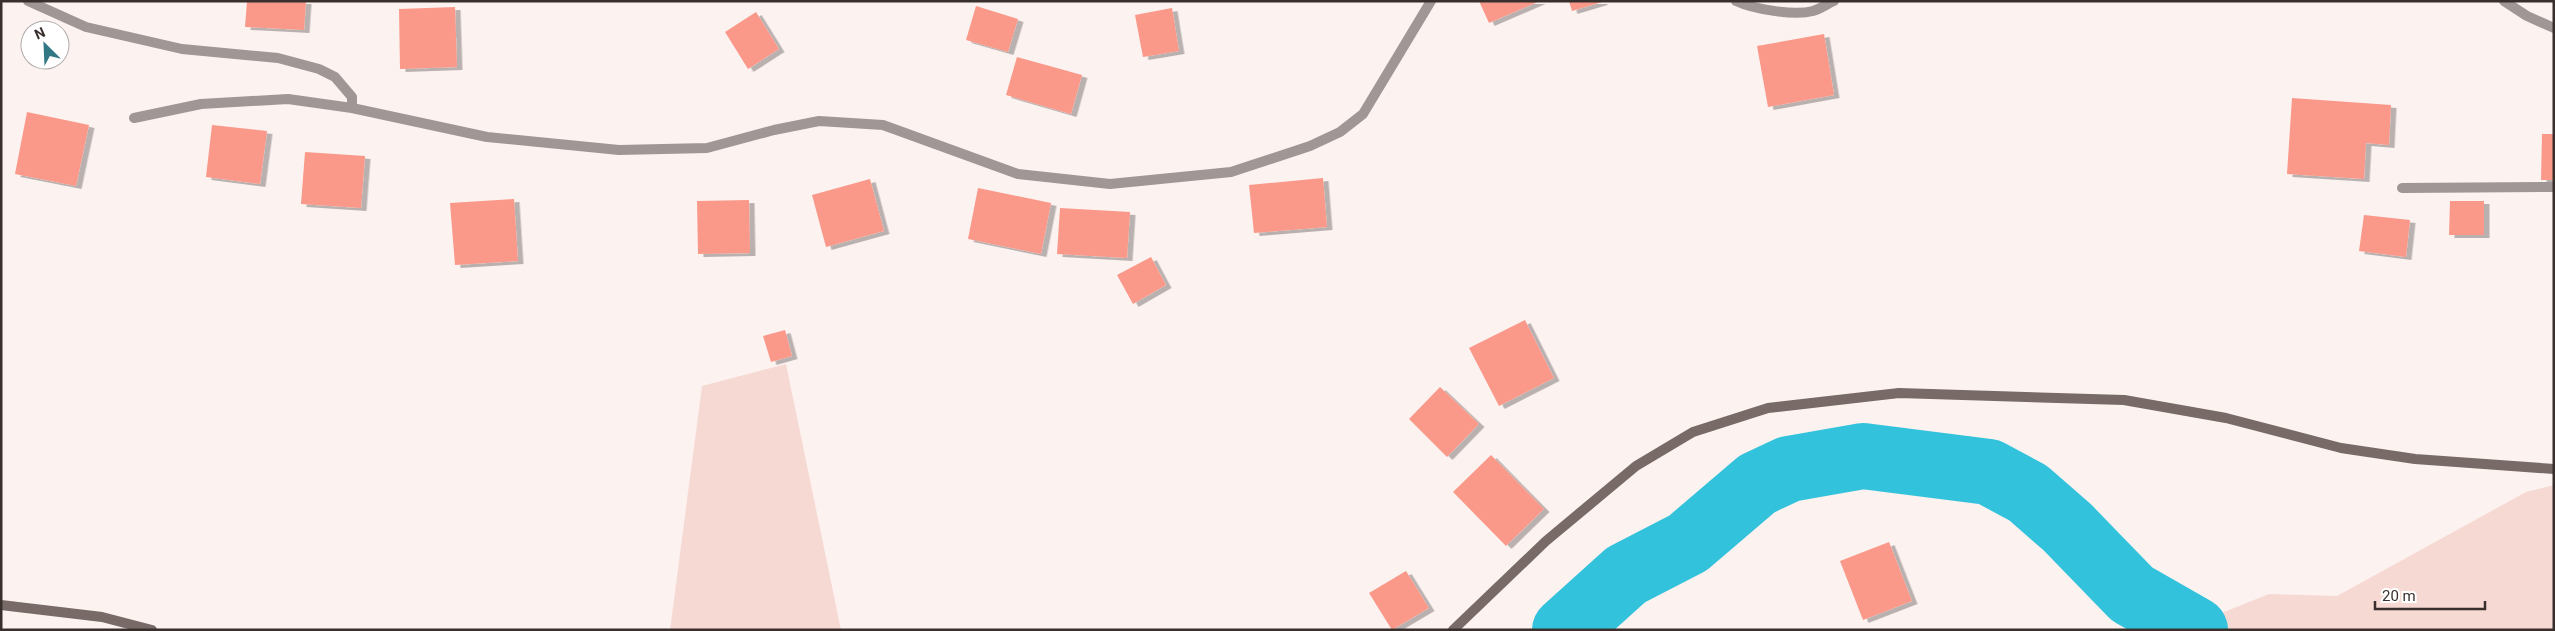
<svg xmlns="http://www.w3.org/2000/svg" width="2555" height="631" viewBox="0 0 2555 631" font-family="Roboto,sans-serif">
<defs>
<filter id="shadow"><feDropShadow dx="5.5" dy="3" stdDeviation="0" flood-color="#0004"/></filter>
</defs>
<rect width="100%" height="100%" fill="#fcf2f0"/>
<g fill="#f7d9d4">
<path d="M 786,364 L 841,630 L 670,630 L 702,386 Z"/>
<path d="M 2554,485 L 2554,630 L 2179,630 L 2269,594 L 2337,596 L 2526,492 Z"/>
</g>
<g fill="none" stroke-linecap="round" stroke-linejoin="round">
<path stroke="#33c2db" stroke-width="66" d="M 1565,630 L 1626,575 L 1688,543 L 1757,484 L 1789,469 L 1863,456 L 1989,472 L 2028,493 L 2067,527 L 2132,594 L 2195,630"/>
</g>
<g fill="#fa998a" filter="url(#shadow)">
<path d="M 247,1 L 306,1 L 304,30 L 245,27 Z"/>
<path d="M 1479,1 L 1540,1 L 1489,23 Z"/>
<path d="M 1569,1 L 1602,1 L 1602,2 L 1572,11 Z"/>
<path d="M 976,6 L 1018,19 L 1008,52 L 966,40 Z"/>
<path d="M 455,7 L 457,67 L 400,69 L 399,9 Z"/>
<path d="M 1172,8 L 1179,51 L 1143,57 L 1135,15 Z"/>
<path d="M 756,12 L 779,49 L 748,69 L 725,32 Z"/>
<path d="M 1824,34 L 1834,95 L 1768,107 L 1757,46 Z"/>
<path d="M 1017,57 L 1082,75 L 1071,114 L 1006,95 Z"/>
<path d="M 2292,98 L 2391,105 L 2389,145 L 2366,143 L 2364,179 L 2287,174 Z"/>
<path d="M 27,112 L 89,125 L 76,186 L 15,174 Z"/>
<path d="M 212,125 L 267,131 L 260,184 L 206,177 Z"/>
<path d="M 2542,134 L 2554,134 L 2554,180 L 2541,180 Z"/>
<path d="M 305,152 L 365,156 L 361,208 L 301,204 Z"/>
<path d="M 1323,178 L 1327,227 L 1254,233 L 1249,185 Z"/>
<path d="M 870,179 L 884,231 L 826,247 L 812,195 Z"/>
<path d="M 978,188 L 1051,203 L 1041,254 L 968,239 Z"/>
<path d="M 514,199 L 518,261 L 455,265 L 450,203 Z"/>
<path d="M 749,200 L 750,253 L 698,254 L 697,201 Z"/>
<path d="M 2450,201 L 2484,201 L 2484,235 L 2449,235 Z"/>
<path d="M 1060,208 L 1130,212 L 1127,258 L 1057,254 Z"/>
<path d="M 2364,215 L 2410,220 L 2406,257 L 2359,251 Z"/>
<path d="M 1151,257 L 1166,285 L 1133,304 L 1117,275 Z"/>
<path d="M 1525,320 L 1554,378 L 1499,406 L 1469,348 Z"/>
<path d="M 785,330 L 792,356 L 771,362 L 763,336 Z"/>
<path d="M 1440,387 L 1479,424 L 1447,457 L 1409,419 Z"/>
<path d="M 1491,455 L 1544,509 L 1506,546 L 1453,492 Z"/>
<path d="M 1889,542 L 1912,601 L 1863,620 L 1840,561 Z"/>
<path d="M 1406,571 L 1429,608 L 1392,630 L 1369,593 Z"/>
</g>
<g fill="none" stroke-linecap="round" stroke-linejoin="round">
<g stroke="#a09695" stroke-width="10">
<path d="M 28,1 L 86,27 L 182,49 L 278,58 L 319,69 L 335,77 L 352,97 L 352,108"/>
<path d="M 1736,1 C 1753,9 1794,16 1813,11 C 1820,9 1827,4 1834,1"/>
<path d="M 2504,1 L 2527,16 L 2554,28"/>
<path d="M 134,118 L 201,104 L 288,99 L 352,108 L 487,137 L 619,150 L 707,148 L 774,130 L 819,121 L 883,125 L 1018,174 L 1110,184 L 1231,172 L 1310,146 L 1340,132 L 1363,114 L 1431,1"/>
<path d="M 2402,188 L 2554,187"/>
</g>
<g stroke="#776a67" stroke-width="10">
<path d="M 1,605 L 102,617 L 152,630"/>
<path d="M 1453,630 L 1546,541 L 1636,466 L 1693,432 L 1768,408 L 1899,393 L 2124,400 L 2226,418 L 2341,448 L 2415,459 L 2554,469"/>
</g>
</g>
<rect width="2555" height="631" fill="none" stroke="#39302e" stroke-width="5"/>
<g transform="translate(45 45) rotate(336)"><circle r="24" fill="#ffffff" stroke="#b0acab"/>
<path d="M0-4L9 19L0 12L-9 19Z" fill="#317784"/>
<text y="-8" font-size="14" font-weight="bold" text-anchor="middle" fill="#39302e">N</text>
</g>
<path d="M2375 601v8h110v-8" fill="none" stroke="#39302e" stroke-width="2.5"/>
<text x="2382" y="601" font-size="15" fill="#39302e" stroke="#ffffff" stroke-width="4" paint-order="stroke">20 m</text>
</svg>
